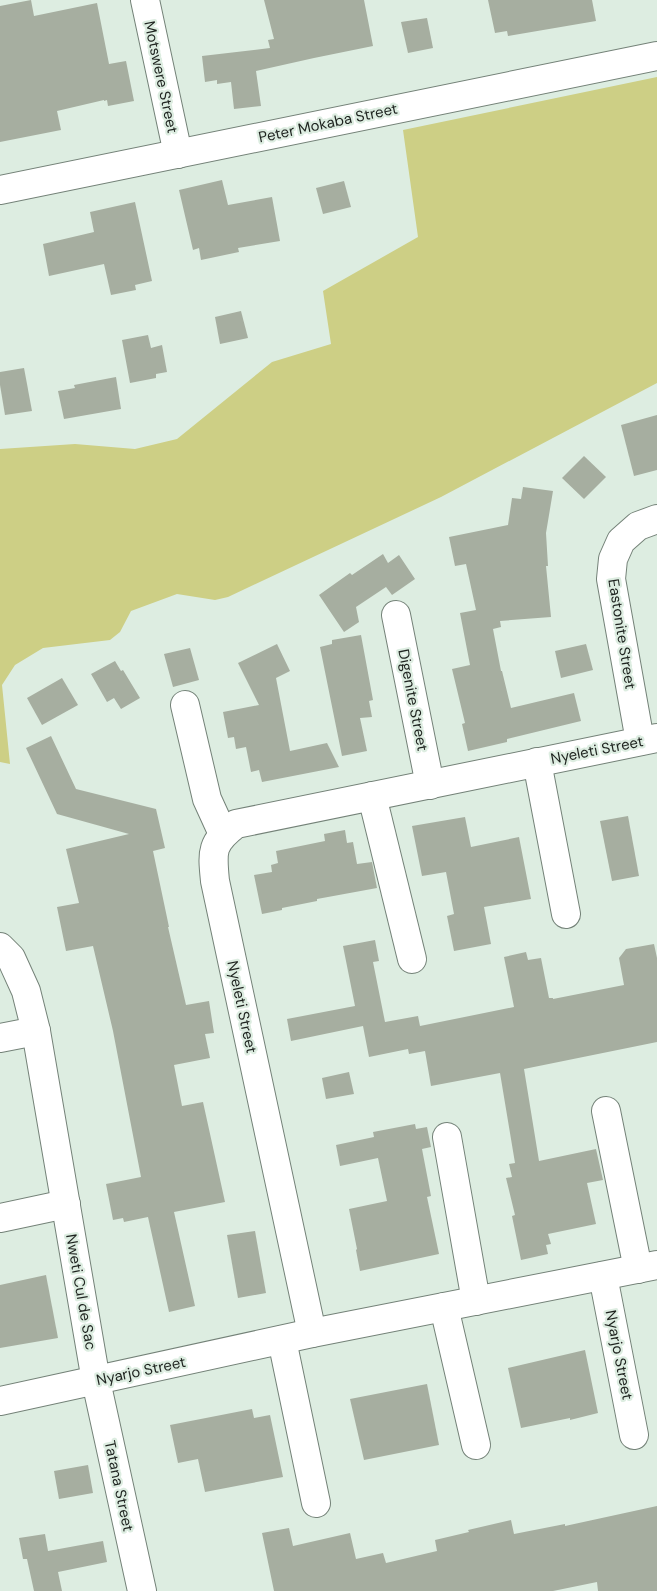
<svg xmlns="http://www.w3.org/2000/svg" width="657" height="1591" viewBox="0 0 657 1591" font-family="'DM Sans',sans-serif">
<rect width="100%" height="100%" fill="#ddede1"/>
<path fill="#cdcf85" d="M 657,77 L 657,383 L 441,497 L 228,597 L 215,600 L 177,594 L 131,611 L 120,632 L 110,640 L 43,648 L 15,665 L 2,685 L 10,764 L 0,762 L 0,449 L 75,444 L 135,449 L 177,439 L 272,362 L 331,344 L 323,291 L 418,237 L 403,130 Z"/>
<g fill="#a6aea0">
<path d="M 31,0 L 34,16 L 97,3 L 109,64 L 126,61 L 134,101 L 108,106 L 107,100 L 104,101 L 104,100 L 57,111 L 61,130 L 0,142 L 0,6 Z"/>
<path d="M 264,0 L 364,0 L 373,46 L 314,58 L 256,71 L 261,106 L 234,109 L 231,82 L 217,84 L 217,80 L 205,82 L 202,56 L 270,48 L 268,40 L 274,39 Z"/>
<path d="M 488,0 L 592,0 L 596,21 L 508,36 L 507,31 L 495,33 Z"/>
<path d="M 427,18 L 433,48 L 408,53 L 401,22 Z"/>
<path d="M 222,180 L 228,205 L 272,197 L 280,241 L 238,248 L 239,252 L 201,260 L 199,248 L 193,250 L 179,190 Z"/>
<path d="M 344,181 L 351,207 L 323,214 L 316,188 Z"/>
<path d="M 135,202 L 152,281 L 135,285 L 136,290 L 111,295 L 104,264 L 49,276 L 43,244 L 94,232 L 90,212 Z"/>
<path d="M 241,311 L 248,338 L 220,344 L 215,317 Z"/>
<path d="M 148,335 L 151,348 L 162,345 L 167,372 L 156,374 L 156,378 L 130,383 L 122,340 Z"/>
<path d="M 24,368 L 32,411 L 5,415 L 0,385 L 0,372 Z"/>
<path d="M 116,377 L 121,409 L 64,419 L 58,391 L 75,388 L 74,385 Z"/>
<path d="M 657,415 L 657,470 L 634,476 L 621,425 Z"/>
<path d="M 584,456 L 606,477 L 584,499 L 562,478 Z"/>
<path d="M 523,487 L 553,491 L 546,533 L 548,566 L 546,566 L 551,617 L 500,621 L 501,627 L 493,629 L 501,671 L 502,671 L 511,708 L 574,693 L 581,721 L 507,739 L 507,742 L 468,751 L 462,724 L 465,723 L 452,669 L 470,665 L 460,613 L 476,610 L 466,564 L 455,566 L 449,537 L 508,525 L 512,498 L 521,499 Z"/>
<path d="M 383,554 L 388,563 L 399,555 L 415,579 L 392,595 L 386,587 L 356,607 L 359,622 L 344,632 L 319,595 L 350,573 L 352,575 Z"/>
<path d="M 361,635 L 373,700 L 369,701 L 372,717 L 360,718 L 367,751 L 342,756 L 320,647 L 332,644 L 332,640 Z"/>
<path d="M 277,644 L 290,671 L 276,678 L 290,751 L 327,743 L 339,767 L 262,782 L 259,770 L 251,772 L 246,747 L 236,749 L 234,737 L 228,738 L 223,712 L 259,705 L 238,663 Z"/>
<path d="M 586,644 L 593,670 L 561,678 L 555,651 Z"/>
<path d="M 190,648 L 199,680 L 173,687 L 164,654 Z"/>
<path d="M 115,661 L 121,671 L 123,670 L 140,698 L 121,709 L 114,698 L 107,702 L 91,674 Z"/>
<path d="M 62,678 L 78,705 L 42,725 L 27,698 Z"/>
<path d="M 51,736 L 76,789 L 156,809 L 165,848 L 153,851 L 169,927 L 168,927 L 186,1005 L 209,1001 L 214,1033 L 205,1034 L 210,1058 L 174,1065 L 182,1106 L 203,1102 L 225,1202 L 174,1212 L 195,1306 L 169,1312 L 148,1217 L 124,1222 L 123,1218 L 113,1220 L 106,1184 L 141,1177 L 113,1031 L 93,946 L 66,951 L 57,907 L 79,903 L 66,849 L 129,834 L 57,814 L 26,748 Z"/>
<path d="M 628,816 L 639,876 L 612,881 L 600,821 Z"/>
<path d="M 465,817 L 471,847 L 519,837 L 531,899 L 484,907 L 491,944 L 454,951 L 447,916 L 454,914 L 446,872 L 422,876 L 412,826 Z"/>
<path d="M 345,830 L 347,843 L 353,842 L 357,864 L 372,862 L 377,888 L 317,899 L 317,901 L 282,908 L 282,910 L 262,914 L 254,875 L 272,872 L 271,865 L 278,863 L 276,851 L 325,841 L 324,834 Z"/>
<path d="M 375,940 L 379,961 L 373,962 L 385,1022 L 418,1016 L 420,1026 L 514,1007 L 504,957 L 526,952 L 528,960 L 541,958 L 549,998 L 553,998 L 553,999 L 624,985 L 619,958 L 626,949 L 654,944 L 657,958 L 657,1042 L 524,1069 L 539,1161 L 596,1149 L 603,1180 L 587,1183 L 596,1224 L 548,1234 L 551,1244 L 546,1245 L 548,1254 L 521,1260 L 512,1216 L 515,1215 L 506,1178 L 512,1177 L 509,1164 L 515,1163 L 500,1073 L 431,1086 L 425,1051 L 409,1054 L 408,1049 L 369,1057 L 363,1026 L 291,1041 L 287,1019 L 355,1006 L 343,946 Z"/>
<path d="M 349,1072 L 354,1094 L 326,1099 L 322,1078 Z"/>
<path d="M 415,1124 L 416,1129 L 427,1127 L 431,1147 L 422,1149 L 431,1196 L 427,1197 L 439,1254 L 360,1271 L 356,1250 L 357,1249 L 349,1209 L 387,1201 L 378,1158 L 340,1166 L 336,1145 L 374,1137 L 373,1132 Z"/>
<path d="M 255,1231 L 266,1293 L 238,1298 L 227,1235 Z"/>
<path d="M 46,1275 L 58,1338 L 0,1348 L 0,1285 Z"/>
<path d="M 585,1350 L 598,1413 L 570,1420 L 570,1418 L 521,1428 L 508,1368 Z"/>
<path d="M 427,1384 L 439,1445 L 364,1460 L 350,1399 Z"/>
<path d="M 252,1409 L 254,1418 L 270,1415 L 283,1477 L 205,1492 L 198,1459 L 178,1463 L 170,1425 Z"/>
<path d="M 88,1465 L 93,1493 L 59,1499 L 54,1471 Z"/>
<path d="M 657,1506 L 657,1591 L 598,1591 L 597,1582 L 553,1591 L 274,1591 L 262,1533 L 289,1528 L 293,1546 L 350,1533 L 356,1559 L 383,1553 L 386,1563 L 437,1551 L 435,1540 L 469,1532 L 468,1530 L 511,1520 L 514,1534 L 565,1524 L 565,1526 Z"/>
<path d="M 45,1534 L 48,1551 L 103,1541 L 107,1562 L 58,1572 L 62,1591 L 34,1591 L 27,1559 L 23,1559 L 19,1538 Z"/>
</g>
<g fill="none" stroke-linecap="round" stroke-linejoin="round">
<defs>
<g id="street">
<path d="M 145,0 L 178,154"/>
<path d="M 0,190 L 657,56"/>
<path d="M 396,615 L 430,785"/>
<path d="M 185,705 L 207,799 L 223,834"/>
<path d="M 640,741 L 611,579 L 613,559 L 621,541 L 638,526 L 657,519"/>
<path d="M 537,762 L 566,914"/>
<path d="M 372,796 L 412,959"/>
<path d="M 0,947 L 11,958 L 26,991 L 36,1031 L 96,1381 L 142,1591"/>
<path d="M 0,1038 L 36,1031"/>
<path d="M 606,1111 L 638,1269"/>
<path d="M 447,1137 L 476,1301"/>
<path d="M 0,1218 L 66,1204"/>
<path d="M 603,1276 L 634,1435"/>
<path d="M 444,1307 L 476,1445"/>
<path d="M 312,1333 L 215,881 C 212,851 211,843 236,824 L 657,738"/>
<path d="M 282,1340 L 316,1503"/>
<path d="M 0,1401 L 312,1333 L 657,1265"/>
</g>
</defs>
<use href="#street" stroke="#748278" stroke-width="30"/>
<use href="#street" stroke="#fff" stroke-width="28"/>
</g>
<g text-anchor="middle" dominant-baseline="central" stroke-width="4.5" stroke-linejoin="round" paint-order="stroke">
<g font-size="15" fill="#1e231f" stroke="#ddede1">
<text transform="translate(161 77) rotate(78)">Motswere Street</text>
<text transform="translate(328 123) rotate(-12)">Peter Mokaba Street</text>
<text transform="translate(622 634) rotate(81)">Eastonite Street</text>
<text transform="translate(413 700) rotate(79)">Digenite Street</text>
<text transform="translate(597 750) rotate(-11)">Nyeleti Street</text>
<text transform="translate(242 1007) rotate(78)">Nyeleti Street</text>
<text transform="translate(81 1292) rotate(80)">Nweti Cul de Sac</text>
<text transform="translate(619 1355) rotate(79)">Nyarjo Street</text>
<text transform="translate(141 1371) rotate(-12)">Nyarjo Street</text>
<text transform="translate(119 1486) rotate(78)">Tatana Street</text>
</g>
</g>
</svg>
